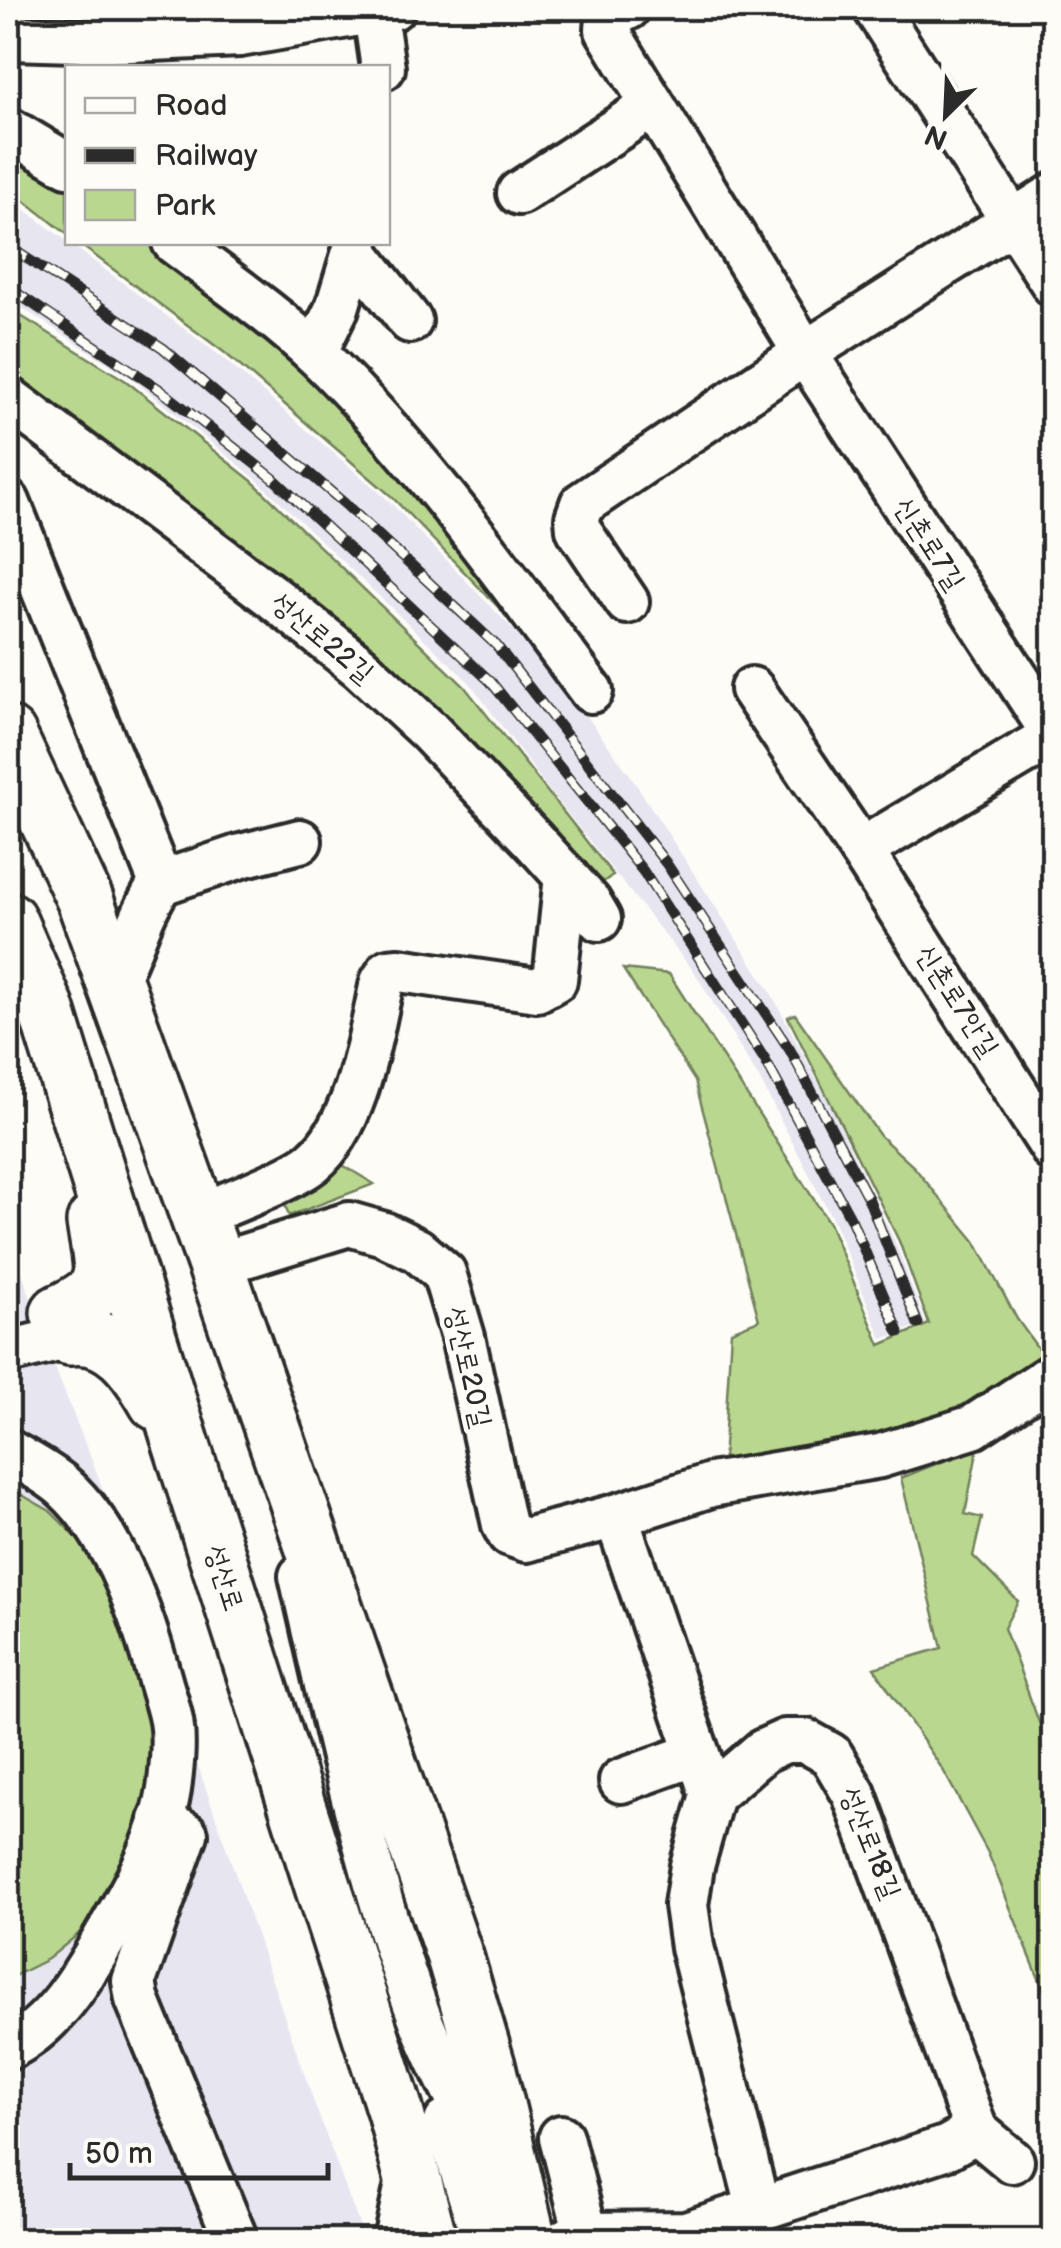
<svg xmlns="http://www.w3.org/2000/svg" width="1061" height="2248" viewBox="0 0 1061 2248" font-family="'Balsamiq Sans','Poor Story',sans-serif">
<rect width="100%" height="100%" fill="#fdfcf7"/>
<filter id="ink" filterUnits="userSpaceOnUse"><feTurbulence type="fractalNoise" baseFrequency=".01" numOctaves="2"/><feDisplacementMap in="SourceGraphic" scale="20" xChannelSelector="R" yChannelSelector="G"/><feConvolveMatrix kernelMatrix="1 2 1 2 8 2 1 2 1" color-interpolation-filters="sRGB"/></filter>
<g filter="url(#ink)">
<g fill="#e7e5f0">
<path d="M 8,197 L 219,355 L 387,499 L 553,671 L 630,775 L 770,991 L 825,1095 L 896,1244 L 925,1323 L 882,1339 L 835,1224 L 760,1080 L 695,973 L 548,789 L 470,683 L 255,478 L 131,378 L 8,299 Z"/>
<path d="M 8,1233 L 60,1381 L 98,1476 L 318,2114 L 365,2240 L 8,2240 Z"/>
</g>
<g fill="#bad78f" stroke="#72815d" stroke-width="2.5">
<path d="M 8,139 L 67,176 L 67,234 L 8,188 Z"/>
<path d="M 78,243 L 159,243 L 386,442 L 528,638 L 390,495 L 225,353 Z"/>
<path d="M 8,308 L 126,381 L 252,481 L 464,686 L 613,875 L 599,885 L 8,389 Z"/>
<path d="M 623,969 L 669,974 L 829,1223 L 880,1345 L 929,1324 L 899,1241 L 788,1017 L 795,1014 L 880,1136 L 914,1167 L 975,1241 L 1017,1319 L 1044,1357 L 963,1411 L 925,1428 L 723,1463 L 731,1331 L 759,1320 L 695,1081 Z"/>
<path d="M 331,1158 L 374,1184 L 289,1216 L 280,1190 Z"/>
<path d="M 978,1447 L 965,1514 L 982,1518 L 973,1556 L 1018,1601 L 1004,1628 L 1053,1760 L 1053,2013 L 988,1853 L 943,1770 L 874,1668 L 942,1648 L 901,1478 Z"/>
<path d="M 8,1487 L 50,1511 L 102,1563 L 157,1736 L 142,1830 L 97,1913 L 76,1936 L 48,1959 L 8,1979 Z"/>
</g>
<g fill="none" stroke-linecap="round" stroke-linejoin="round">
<defs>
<g id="minor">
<path d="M 628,8 L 608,18 L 607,30 L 805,353 L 1054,735"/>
<path d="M 875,8 L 1054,285"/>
<path d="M 375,13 L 383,68"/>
<path d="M 11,38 L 108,41 L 240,35 L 393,8"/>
<path d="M 8,129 L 68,165"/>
<path d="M 519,193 L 652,106"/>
<path d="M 174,242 C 220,277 276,316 317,355 C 421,456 505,576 591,691"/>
<path d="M 355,251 L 410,321"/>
<path d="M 315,353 L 337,308 L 357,242"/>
<path d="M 8,398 L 274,598 L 360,667 L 429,731 L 532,839 L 589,902 L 599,919"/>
<path d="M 8,502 L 161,883 C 140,914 132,948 115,982"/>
<path d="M 627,602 L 578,529 L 577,518 L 582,504 L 805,353 L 1054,195"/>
<path d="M 752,689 L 861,850 L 1054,1151"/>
<path d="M 861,850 L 1054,735"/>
<path d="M 161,883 L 241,856 L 300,841"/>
<path d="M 199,1216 C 228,1203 291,1180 313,1162 C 358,1124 370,1036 382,982 L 389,971 L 399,970 L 537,990 L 555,980 L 566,876"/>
<path d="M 216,1265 L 349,1224 L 384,1234 L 417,1250 L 444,1273 L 463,1337 L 504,1525 L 509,1534 L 526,1540 L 616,1516 L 711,1485 L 880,1456 L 973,1427 L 1054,1374"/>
<path d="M 8,1352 L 70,1337"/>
<path d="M 8,1451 C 26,1462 49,1473 65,1488 C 117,1536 143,1618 161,1684 C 165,1698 171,1714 172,1728 C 174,1746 172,1764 170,1782 C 164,1835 133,1890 106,1936 C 82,1978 53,2027 8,2048"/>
<path d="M 616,1516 L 712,1795"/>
<path d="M 301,1576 C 334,1719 364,1863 414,2002 C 436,2064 470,2122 500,2180"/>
<path d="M 621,1781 L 696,1754"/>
<path d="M 161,1820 L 186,1834 L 134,1981 L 137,1999 L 236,2240"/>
<path d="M 446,2122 L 484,2240"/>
<path d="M 561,2137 L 586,2234"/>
<path d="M 759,2211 L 692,1947 L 686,1905 L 692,1866 L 712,1795 L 763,1751 L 785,1741 L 806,1741 L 831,1755 L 854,1794 L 976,2131 L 1012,2161"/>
<path d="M 395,2240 L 410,2170"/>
<path d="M 566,2240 L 586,2234 L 686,2233 L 948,2147 L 976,2131"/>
</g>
<g id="major">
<path d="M 8,735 L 85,900 L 216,1265 L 455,1957 L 487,2066 L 528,2240"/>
<path d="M 8,920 L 46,1008 L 181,1443 L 395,2111 L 429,2240"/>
<path d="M 59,1313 C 114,1288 103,1274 95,1222"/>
<path d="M 70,1337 C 113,1331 138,1369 157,1402"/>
</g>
</defs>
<use href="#minor" stroke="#2b2b2b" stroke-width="50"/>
<use href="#major" stroke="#2b2b2b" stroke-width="62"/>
<use href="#minor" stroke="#fdfcf7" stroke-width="42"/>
<use href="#major" stroke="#fdfcf7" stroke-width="55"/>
<defs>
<g id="rail">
<path d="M 8,246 L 163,348 L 345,504 L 496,645 L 666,863 L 790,1050 L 869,1200 L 918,1324"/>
<path d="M 8,287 L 162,391 L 273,478 L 491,682 L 643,871 L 765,1060 L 851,1219 L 899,1332"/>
</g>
</defs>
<use href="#rail" stroke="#2b2b2b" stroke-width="11"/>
<use href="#rail" stroke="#fdfcf7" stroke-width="8" stroke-dasharray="22" stroke-linecap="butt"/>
</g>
</g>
<g text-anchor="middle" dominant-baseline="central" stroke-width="9" stroke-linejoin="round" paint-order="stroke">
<g font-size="28" fill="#2b2b2b" stroke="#fdfcf7">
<text transform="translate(929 544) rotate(57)">신촌로7길</text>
<text transform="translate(322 638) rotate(40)">성산로22길</text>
<text transform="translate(957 1001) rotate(57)">신촌로7안길</text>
<text transform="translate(468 1367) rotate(77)">성산로20길</text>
<text transform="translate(224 1578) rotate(72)">성산로</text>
<text transform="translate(870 1843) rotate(68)">성산로18길</text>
</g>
</g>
<rect width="1061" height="2248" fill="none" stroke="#fdfcf7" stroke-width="40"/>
<rect x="20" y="20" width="1021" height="2208" fill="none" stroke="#2b2b2b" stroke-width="4" filter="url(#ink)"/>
<rect x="65" y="65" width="325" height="180" fill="#fdfcf7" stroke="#a9a8a5" stroke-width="2.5"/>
<rect x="85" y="98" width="50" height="15" fill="#fdfcf7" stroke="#a9a8a5" stroke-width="2.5"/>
<text x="155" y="115" font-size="30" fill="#2b2b2b">Road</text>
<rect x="85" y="148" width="50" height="15" fill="#2b2b2b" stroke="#a9a8a5" stroke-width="2.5"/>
<text x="155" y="165" font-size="30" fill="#2b2b2b">Railway</text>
<rect x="85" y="190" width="50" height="30" fill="#bad78f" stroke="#a9a8a5" stroke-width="2.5"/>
<text x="155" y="215" font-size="30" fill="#2b2b2b">Park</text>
<g transform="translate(946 115) rotate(204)" stroke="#fdfcf7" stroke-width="8" paint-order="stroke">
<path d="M0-8L18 38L0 25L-18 38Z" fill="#2b2b2b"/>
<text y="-15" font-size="28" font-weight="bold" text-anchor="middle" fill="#2b2b2b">N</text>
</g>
<path d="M70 2163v15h258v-15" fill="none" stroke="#2b2b2b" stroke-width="5"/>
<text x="85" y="2163" font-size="30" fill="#2b2b2b" stroke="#fdfcf7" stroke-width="8" paint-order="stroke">50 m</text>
</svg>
